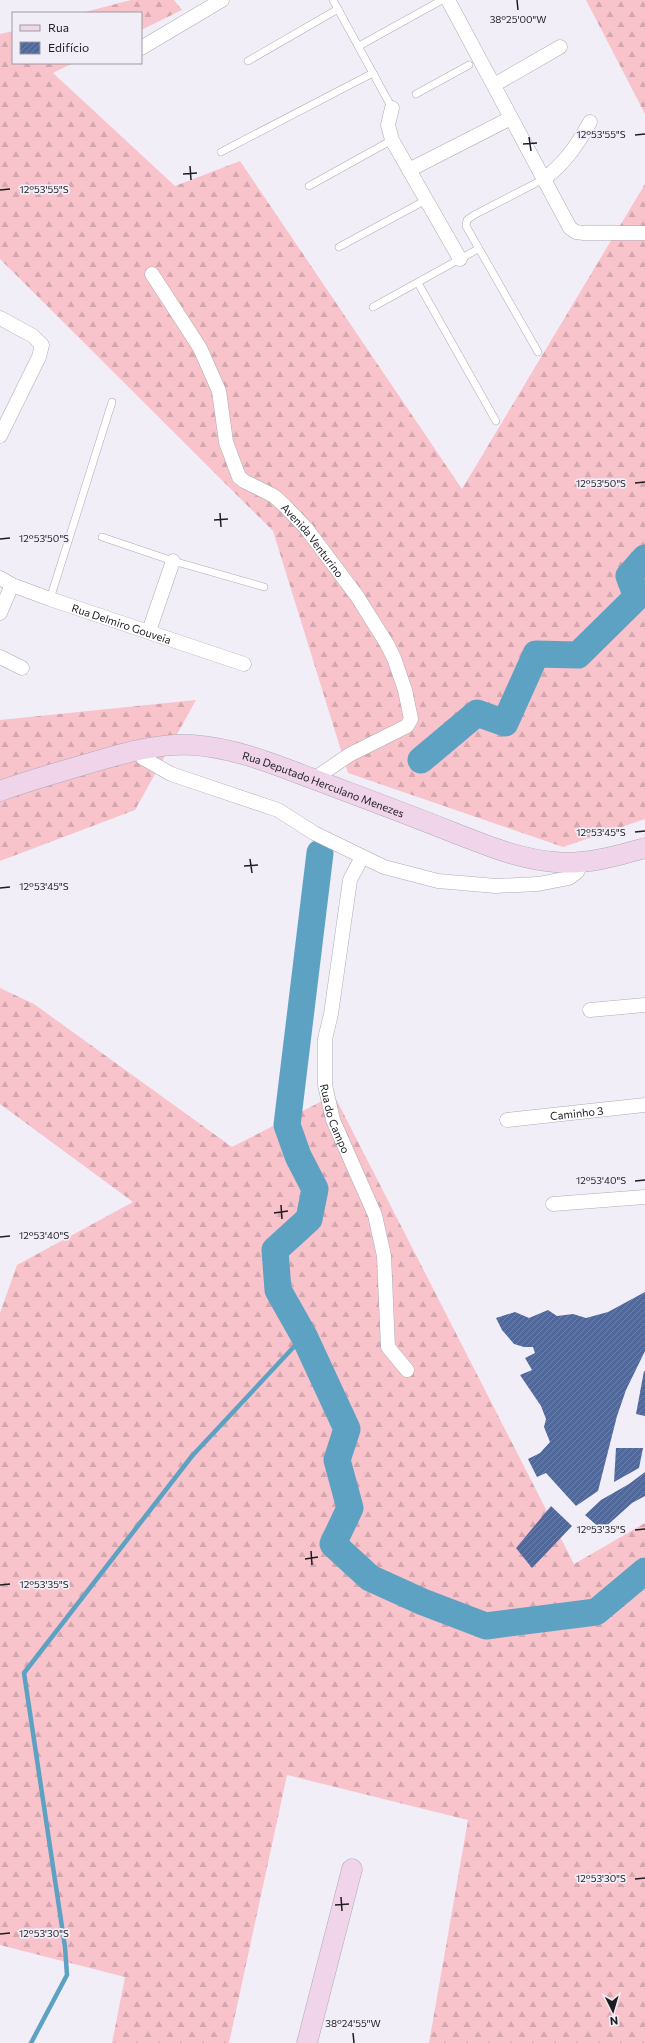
<svg xmlns="http://www.w3.org/2000/svg" width="645" height="2043" viewBox="0 0 645 2043" font-family="Commissioner,sans-serif">
<defs>
<pattern id="forest-firs" width="22" height="20" patternUnits="userSpaceOnUse"><rect width="22" height="20" fill="#f8c3cb"/><path d="M5 1l3.5 6h-7zM16 11l3.5 6h-7z" fill="#d4a7ae"/></pattern>
<pattern id="building-hatch" width="6" height="6" patternUnits="userSpaceOnUse"><rect width="6" height="6" fill="#51689a"/><path d="M-1 1l2-2M0 6l6-6M5 7l2-2" fill="none" stroke="#7181a4"/></pattern>
</defs>
<rect width="100%" height="100%" fill="#f1eef8"/>
<g fill="url(#forest-firs)">
<path d="M 131,0 L 174,0 L 182,10 L 141,30 L 141,13 L 81,13 Z"/>
<path d="M 586,0 L 645,0 L 645,114 Z"/>
<path d="M 13,31 L 13,63 L 73,63 L 53,73 L 175,186 L 240,161 L 462,489 L 645,184 L 645,819 L 563,847 L 348,773 L 273,531 L 0,259 L 0,34 Z"/>
<path d="M 196,700 L 135,810 L 0,861 L 0,720 Z"/>
<path d="M 0,988 L 34,1004 L 232,1147 L 334,1095 L 574,1564 L 645,1523 L 645,2043 L 429,2043 L 468,1820 L 287,1775 L 229,2043 L 112,2043 L 125,1977 L 0,1945 L 0,1313 L 17,1265 L 133,1202 L 0,1104 Z"/>
</g>
<g fill="none" stroke-linecap="round" stroke-linejoin="round">
<path stroke="#5ea2c3" stroke-width="4.5" d="M 31,2043 L 67,1975 L 65,1947 L 24,1673 L 192,1456 L 304,1336"/>
<g stroke="#5ea2c3" stroke-width="27">
<path d="M 421,760 L 477,713 L 505,723 L 536,654 L 578,655 L 637,597 L 629,576 L 645,558"/>
<path d="M 320,853 L 287,1125 L 298,1156 L 315,1189 L 309,1219 L 275,1250 L 278,1290 L 304,1336 L 347,1429 L 337,1460 L 350,1508 L 333,1544 L 370,1578 L 423,1602 L 486,1626 L 596,1612 L 645,1571"/>
</g>
</g>
<g fill="url(#building-hatch)">
<path d="M 645,1292 L 645,1351 L 626,1390 L 617,1416 L 598,1491 L 576,1506 L 546,1473 L 537,1477 L 528,1459 L 540,1453 L 550,1442 L 544,1427 L 546,1419 L 541,1406 L 520,1375 L 532,1370 L 525,1358 L 535,1353 L 533,1347 L 524,1347 L 514,1344 L 502,1330 L 496,1318 L 515,1312 L 529,1318 L 548,1310 L 557,1316 L 573,1314 L 586,1318 L 608,1312 Z"/>
<path d="M 644,1371 L 645,1371 L 645,1416 L 636,1414 Z"/>
<path d="M 616,1448 L 643,1448 L 639,1468 L 614,1482 Z"/>
<path d="M 645,1472 L 645,1496 L 632,1503 L 602,1530 L 585,1515 L 601,1500 L 629,1484 Z"/>
<path d="M 551,1506 L 572,1526 L 532,1568 L 516,1548 Z"/>
</g>
<g fill="none" stroke-linecap="round" stroke-linejoin="round">
<defs>
<g id="lane">
<path d="M 333,0 L 392,108"/>
<path d="M 359,46 L 442,0"/>
<path d="M 248,61 L 338,9"/>
<path d="M 416,94 L 469,65"/>
<path d="M 221,152 L 373,73"/>
<path d="M 309,186 L 392,140"/>
<path d="M 339,247 L 426,200"/>
<path d="M 418,283 L 496,421"/>
<path d="M 373,307 L 478,249"/>
<path d="M 538,352 L 466,226 L 467,220 L 474,215 L 544,179"/>
<path d="M 102,537 L 173,561 L 264,587"/>
<path d="M 50,599 L 112,402"/>
</g>
<g id="street">
<path d="M 448,0 L 570,228 L 576,232 L 584,233 L 645,233"/>
<path d="M 141,48 L 222,0"/>
<path d="M 494,85 L 560,47"/>
<path d="M 392,108 L 388,125 L 392,140 L 460,259"/>
<path d="M 409,170 L 511,118"/>
<path d="M 544,179 C 565,163 578,144 590,122"/>
<path id="s1" d="M 152,274 L 200,348 L 219,391 L 226,442 L 239,477 L 244,481 L 274,496 L 285,506 L 306,528 L 357,596 L 387,644 L 394,658 L 405,690 L 411,719 L 407,726 L 349,755 L 314,779"/>
<path d="M 0,318 L 33,336 L 42,345 L 39,357 L 0,436"/>
<path id="s2" d="M 0,578 L 12,585 L 50,599 L 244,664"/>
<path d="M 0,613 L 12,585"/>
<path d="M 149,631 L 173,561"/>
<path d="M 0,657 L 22,668"/>
<path d="M 138,749 L 143,758 L 171,774 L 278,810 L 314,833 L 384,867 L 438,881 L 496,886 L 538,884 L 569,878 L 577,872 L 583,861"/>
<path id="s3" d="M 362,857 L 350,880 L 331,1014 L 325,1039 L 325,1085 L 333,1120 L 375,1215 L 384,1256 L 388,1347 L 407,1370"/>
<path d="M 590,1010 L 645,1005"/>
<path id="s4" d="M 507,1120 L 645,1105"/>
<path d="M 553,1204 L 645,1197"/>
</g>
<g id="secondary">
<path id="s5" d="M 0,791 C 30,780 60,772 90,763 C 124,753 157,743 193,745 C 236,748 276,765 316,780 C 361,797 407,814 452,832 C 486,845 518,859 555,862 C 586,865 616,856 645,848"/>
<path d="M 307,2043 L 352,1869"/>
</g>
</defs>
<use href="#lane" stroke="#aeabb4" stroke-width="8"/>
<use href="#street" stroke="#aeabb4" stroke-width="15"/>
<use href="#secondary" stroke="#aeabb4" stroke-width="21"/>
<use href="#lane" stroke="#fff" stroke-width="7"/>
<use href="#street" stroke="#fff" stroke-width="14"/>
<use href="#secondary" stroke="#efd4ea" stroke-width="20"/>
</g>
<path fill="none" stroke="#1e1d21" stroke-width="1.5" d="M 517,0 L 518,10M 635,135 L 645,134M 529,137 L 531,151M 523,144 L 537,143M 190,166 L 191,180M 183,174 L 197,173M 0,190 L 10,189M 635,483 L 645,482M 220,513 L 221,527M 214,520 L 228,519M 0,539 L 10,538M 635,832 L 645,831M 250,859 L 252,873M 244,866 L 258,865M 0,888 L 10,887M 635,1181 L 645,1180M 281,1205 L 282,1219M 274,1213 L 288,1211M 0,1237 L 10,1236M 635,1530 L 645,1529M 311,1551 L 312,1565M 305,1559 L 318,1557M 0,1585 L 10,1584M 635,1879 L 645,1878M 341,1897 L 342,1911M 335,1905 L 349,1904M 0,1934 L 10,1933M 353,2033 L 354,2043"/>
<g text-anchor="middle" dominant-baseline="central" stroke-width="3.5" stroke-linejoin="round" paint-order="stroke">
<g font-size="11" fill="#1e1d21" stroke="#f1eef8">
<text stroke="none"><textPath href="#s1" startOffset="323">Avenida Venturino</textPath></text>
<text stroke="none"><textPath href="#s2" startOffset="130">Rua Delmiro Gouveia</textPath></text>
<text stroke="none"><textPath href="#s5" startOffset="336">Rua Deputado Herculano Menezes</textPath></text>
<text stroke="none"><textPath href="#s4" startOffset="70">Caminho 3</textPath></text>
<text stroke="none"><textPath href="#s3" startOffset="268">Rua do Campo</textPath></text>
</g>
</g>
<g font-size="10" text-anchor="middle" fill="#1e1d21" stroke="#f1eef8" stroke-width="3.5" stroke-linejoin="round" paint-order="stroke">
<text x="518" y="23">38°25'00"W</text>
<text x="601" y="138">12°53'55"S</text>
<text x="44" y="193">12°53'55"S</text>
<text x="601" y="487">12°53'50"S</text>
<text x="44" y="542">12°53'50"S</text>
<text x="601" y="836">12°53'45"S</text>
<text x="44" y="890">12°53'45"S</text>
<text x="601" y="1184">12°53'40"S</text>
<text x="44" y="1239">12°53'40"S</text>
<text x="601" y="1533">12°53'35"S</text>
<text x="44" y="1588">12°53'35"S</text>
<text x="601" y="1882">12°53'30"S</text>
<text x="44" y="1937">12°53'30"S</text>
<text x="353" y="2027">38°24'55"W</text>
</g>
<rect x="12" y="12" width="130" height="52" fill="#f1eef8" stroke="#9d9aa2"/>
<rect x="20" y="25" width="20" height="6" fill="#efd4ea" stroke="#9d9aa2"/>
<text x="48" y="32" font-size="12" fill="#1e1d21">Rua</text>
<rect x="20" y="42" width="20" height="12" fill="url(#building-hatch)" stroke="#9d9aa2"/>
<text x="48" y="52" font-size="12" fill="#1e1d21">Edifício</text>
<g transform="translate(613 2011) rotate(175)" stroke="#f1eef8" stroke-width="3" paint-order="stroke">
<path d="M0-3L7 15L0 10L-7 15Z" fill="#1e1d21"/>
<text y="-6" font-size="11" font-weight="bold" text-anchor="middle" fill="#1e1d21">N</text>
</g>
</svg>
